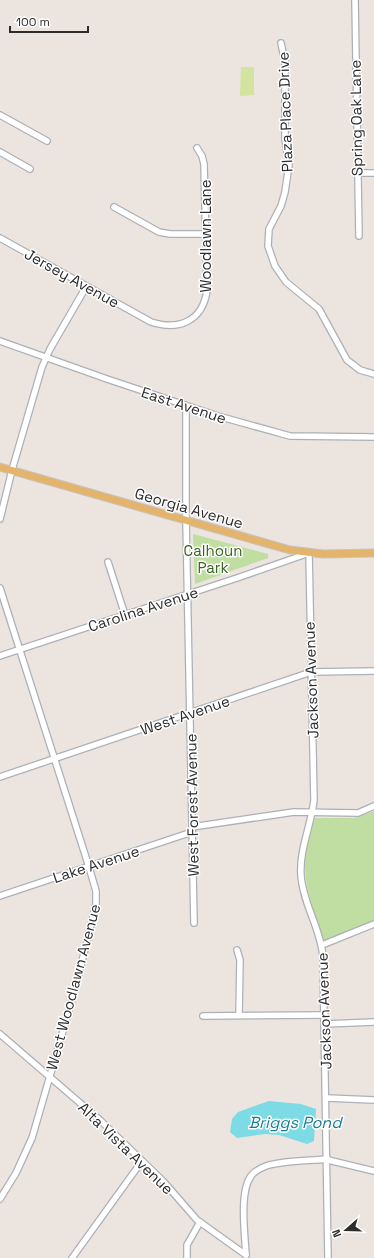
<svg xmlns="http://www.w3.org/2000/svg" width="374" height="1258" viewBox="0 0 374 1258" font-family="'Space Grotesk',sans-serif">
<rect width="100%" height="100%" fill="#ece4df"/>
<g fill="#c0dea1">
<path d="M 193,534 L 268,554 L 268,558 L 195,584 Z"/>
<path d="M 374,811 L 374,922 L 325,942 C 314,911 300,881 307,848 C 309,838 312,828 315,818 L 354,818 Z"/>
</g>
<path fill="#d2e49e" d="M 241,67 L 254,67 L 254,95 L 240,96 Z"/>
<path fill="#7cdbe5" d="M 269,1101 L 301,1104 L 316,1109 L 314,1141 L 307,1144 L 279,1135 L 265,1134 L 237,1138 L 230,1132 L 232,1119 L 238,1112 Z"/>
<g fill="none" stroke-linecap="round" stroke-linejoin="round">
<defs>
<g id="minor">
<path d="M 355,0 L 359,236"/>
<path d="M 281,43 L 285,62 L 285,139 L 289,165 L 285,192 L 281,206 L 269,229 L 268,246 L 275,266 L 286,282 L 319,309 L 347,360 L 360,370 L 374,374"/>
<path d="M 0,115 L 47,141"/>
<path d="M 0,152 L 30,169"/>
<path d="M 357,173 L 374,173"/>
<path d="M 114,207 L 159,232 L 170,234 L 206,234"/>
<path d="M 0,238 L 151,322 C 179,331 203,321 207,290 L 204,164 L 202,156 L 197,148"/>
<path d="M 0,341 L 107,379 L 218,416 L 290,436 L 374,437"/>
<path d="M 186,406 L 186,520 L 194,923"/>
<path d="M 0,519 L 12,470 L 42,367 L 50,349 L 86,287"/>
<path d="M 108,562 L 125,615"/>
<path d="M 0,588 L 89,867 L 96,891 L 96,904 L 76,986 L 32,1138 L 16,1173 L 0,1199"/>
<path d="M 0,656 L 237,578 L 309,553 L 314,800 C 311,826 299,850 301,876 C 303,904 321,929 323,957 L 328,1258"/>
<path d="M 0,777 L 311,672 L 374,671"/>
<path d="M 192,827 L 294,812 L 358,813 L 374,806"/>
<path d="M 0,896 L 192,832"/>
<path d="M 322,945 L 374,924"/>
<path d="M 237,950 L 240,960 L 239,1015"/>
<path d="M 203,1016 L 325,1015"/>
<path d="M 325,1024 L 374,1022"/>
<path d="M 0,1034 L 101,1121 L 163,1181 L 197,1220 L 246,1255"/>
<path d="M 327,1098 L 374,1100"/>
<path d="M 328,1160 L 374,1171"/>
<path d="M 246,1255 C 245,1235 239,1192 251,1176 C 254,1171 261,1168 266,1166 C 285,1160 308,1161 328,1159"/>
<path d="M 72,1258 L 142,1161"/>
<path d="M 187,1258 L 187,1245 L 200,1222"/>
</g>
<path id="major" d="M 0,467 L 290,550 L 323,554 L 374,553"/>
</defs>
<use href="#minor" stroke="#acb0b7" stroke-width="8"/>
<use href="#major" stroke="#c4c4c4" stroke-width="9"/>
<use href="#minor" stroke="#fff" stroke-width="5.5"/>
<use href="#major" stroke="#e5b46c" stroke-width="7"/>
</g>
<g text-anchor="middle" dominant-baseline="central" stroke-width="3" stroke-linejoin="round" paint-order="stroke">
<g font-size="15" fill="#2c2c2c" stroke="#fff">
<text transform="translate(285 112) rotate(-92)">Plaza Place Drive</text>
<text transform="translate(356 118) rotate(-91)">Spring Oak Lane</text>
<text transform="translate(205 236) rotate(-90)">Woodlawn Lane</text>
<text transform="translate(72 278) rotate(29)">Jersey Avenue</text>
<text transform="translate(184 405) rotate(18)">East Avenue</text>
<text transform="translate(189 508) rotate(16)">Georgia Avenue</text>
<text transform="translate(143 609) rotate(-18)">Carolina Avenue</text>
<text transform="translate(311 680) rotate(-92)">Jackson Avenue</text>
<text transform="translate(185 715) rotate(-19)">West Avenue</text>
<text transform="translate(192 805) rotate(-91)">West Forest Avenue</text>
<text transform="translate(96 864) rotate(-18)">Lake Avenue</text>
<text transform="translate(73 987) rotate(-75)">West Woodlawn Avenue</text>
<text transform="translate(324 1011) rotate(-92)">Jackson Avenue</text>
<text transform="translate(126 1148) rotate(44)">Alta Vista Avenue</text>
</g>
<g font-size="15" fill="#3a6321" stroke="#fff">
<text x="213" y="550">Calhoun<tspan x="213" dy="17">Park</tspan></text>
</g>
<g font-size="16" font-style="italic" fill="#197d92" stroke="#fff">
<text x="295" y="1122">Briggs Pond</text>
</g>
</g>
<g transform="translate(346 1230) rotate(250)" stroke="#ffffff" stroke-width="3" paint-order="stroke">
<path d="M0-3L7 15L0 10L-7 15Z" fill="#2c2c2c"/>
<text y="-6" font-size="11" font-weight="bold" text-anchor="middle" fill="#2c2c2c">N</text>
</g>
<path d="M10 26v6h78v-6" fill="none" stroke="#2c2c2c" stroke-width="2"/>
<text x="16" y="26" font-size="12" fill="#2c2c2c" stroke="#ffffff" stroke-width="3" paint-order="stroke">100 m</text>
</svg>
